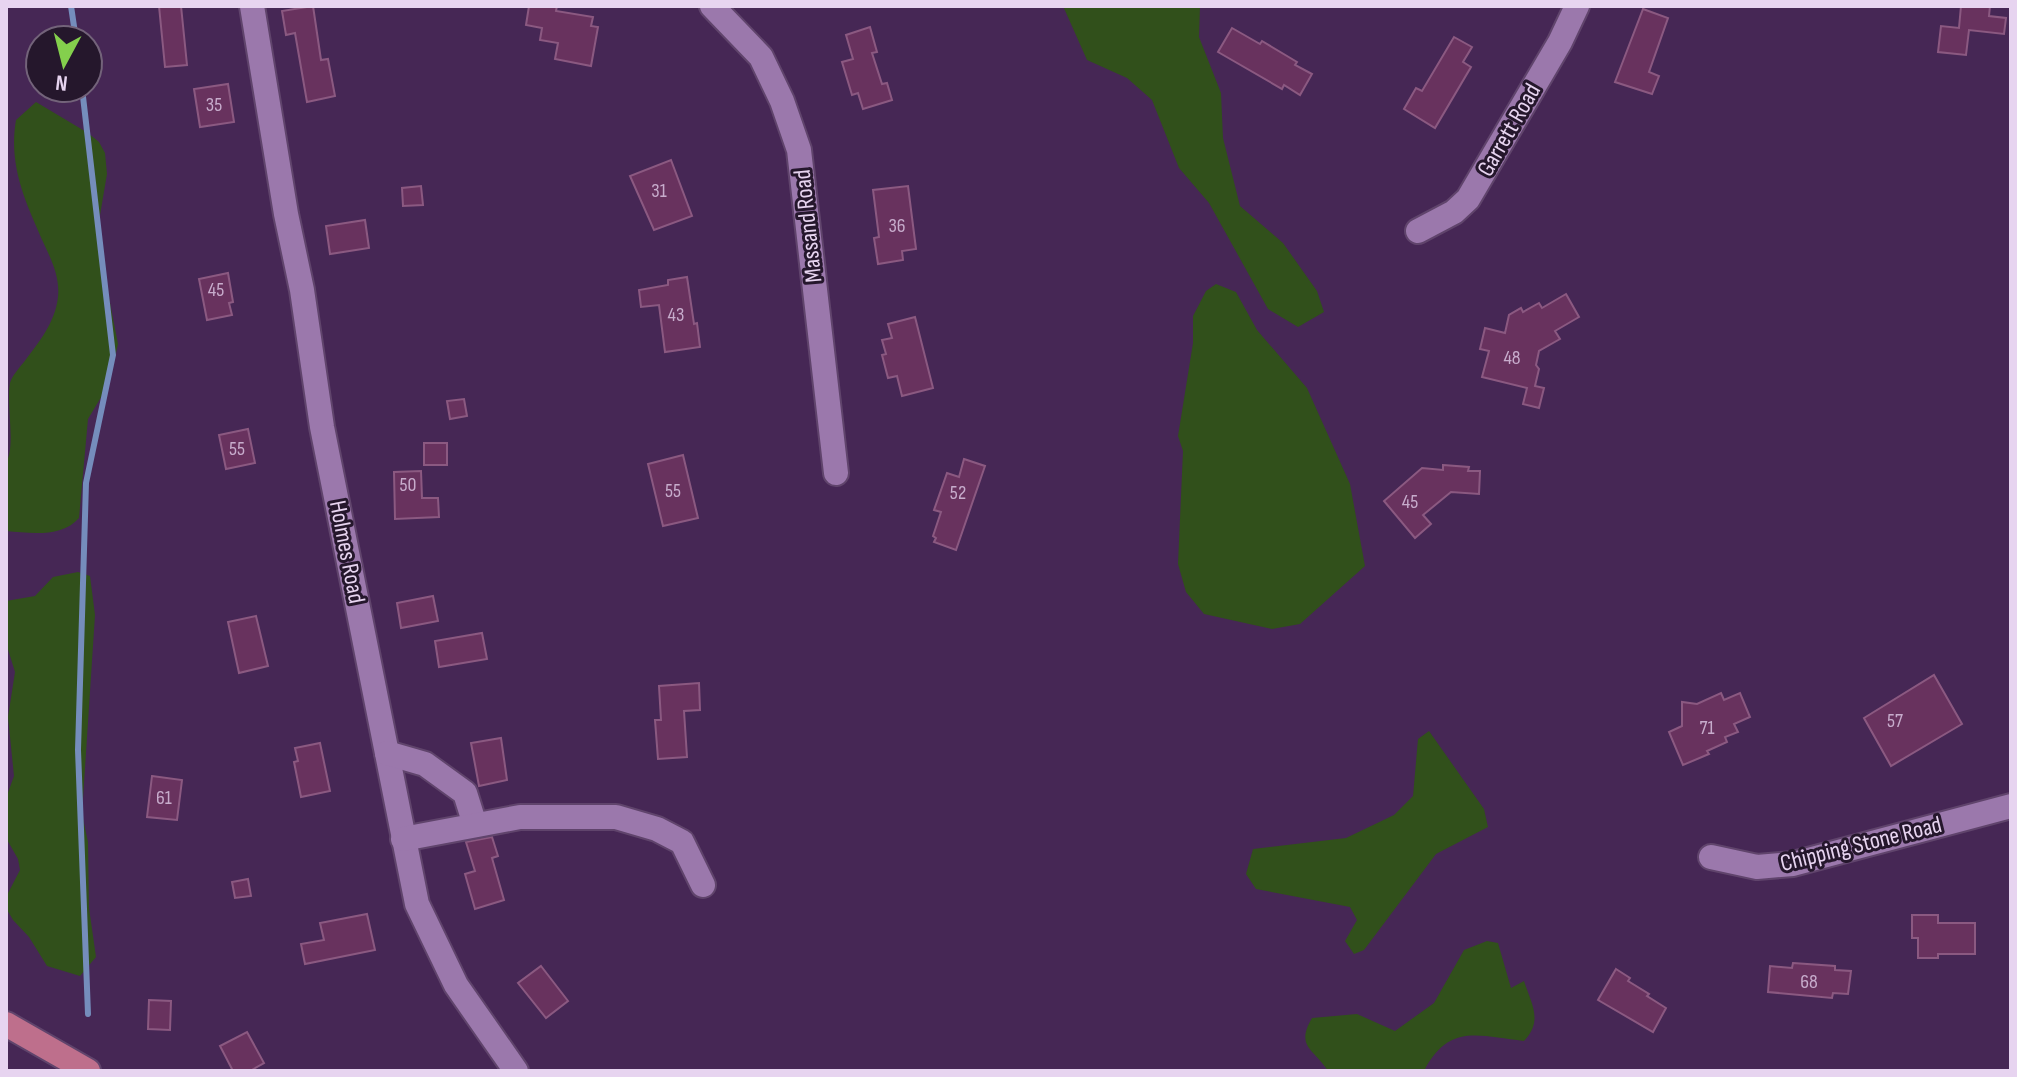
<svg xmlns="http://www.w3.org/2000/svg" width="2017" height="1077" viewBox="0 0 2017 1077" font-family="'Sofia Sans Condensed',sans-serif">
<rect width="100%" height="100%" fill="#462755"/>
<g fill="#31501b">
<path d="M 1063,6 L 1200,6 L 1199,37 L 1221,93 L 1223,138 L 1240,206 L 1283,243 L 1317,291 L 1324,312 L 1298,327 L 1268,309 L 1209,203 L 1179,168 L 1152,100 L 1127,78 L 1087,60 Z"/>
<path d="M 36,102 L 88,133 L 99,142 L 105,153 L 107,174 L 99,221 L 98,241 L 118,344 L 109,384 L 88,419 L 79,518 C 62,538 30,533 6,531 L 6,462 C 16,448 6,403 10,383 C 12,376 19,368 24,362 C 39,342 55,323 58,297 C 60,278 52,261 44,244 C 26,203 8,166 16,120 Z"/>
<path d="M 1216,284 L 1236,292 L 1257,330 L 1307,388 L 1350,484 L 1365,566 L 1300,624 L 1272,629 L 1204,614 L 1186,592 L 1178,564 L 1183,451 L 1178,436 L 1193,343 L 1193,316 L 1206,291 Z"/>
<path d="M 78,572 L 90,576 L 95,615 L 82,814 L 88,842 L 89,908 L 96,957 L 80,976 L 47,966 L 29,937 L 13,920 L 6,908 L 6,897 L 20,870 L 18,859 L 6,838 L 6,798 L 14,776 L 8,717 L 15,672 L 6,643 L 6,601 L 35,596 L 53,577 Z"/>
<path d="M 1429,731 L 1484,809 L 1488,827 L 1436,854 L 1364,950 L 1354,954 L 1345,941 L 1357,920 L 1350,907 L 1256,889 L 1246,874 L 1253,849 L 1346,838 L 1394,815 L 1413,796 L 1418,739 Z"/>
<path d="M 1487,941 L 1498,943 L 1511,988 L 1524,981 C 1532,1005 1543,1021 1524,1041 C 1478,1036 1449,1023 1424,1071 L 1328,1071 C 1314,1049 1295,1047 1312,1018 L 1357,1014 L 1395,1031 L 1434,1003 L 1464,950 Z"/>
</g>
<g fill="none" stroke-linecap="round" stroke-linejoin="round">
<g stroke="#758dbc" stroke-width="6">
<path d="M 71,6 L 76,40"/>
<path d="M 82,88 L 113,355 L 86,483 L 78,750 L 88,1014"/>
</g>
</g>
<g fill="#68325e" stroke="#8b5981" stroke-width="2">
<path d="M 159,6 L 181,6 L 187,65 L 165,67 Z"/>
<path d="M 313,6 L 321,60 L 328,59 L 335,96 L 307,102 L 295,33 L 286,35 L 282,11 Z"/>
<path d="M 529,6 L 557,6 L 556,11 L 593,17 L 591,26 L 598,27 L 591,66 L 555,59 L 558,43 L 540,40 L 542,28 L 526,25 Z"/>
<path d="M 1961,6 L 1990,6 L 1989,16 L 2006,18 L 2004,34 L 1969,30 L 1966,55 L 1938,52 L 1941,26 L 1959,28 Z"/>
<path d="M 1643,9 L 1668,18 L 1649,72 L 1659,76 L 1652,94 L 1615,82 Z"/>
<path d="M 870,27 L 877,52 L 872,53 L 882,84 L 887,83 L 892,100 L 863,109 L 858,93 L 852,95 L 842,62 L 853,59 L 846,35 Z"/>
<path d="M 1232,28 L 1260,44 L 1262,41 L 1297,62 L 1295,65 L 1312,74 L 1300,95 L 1284,85 L 1282,89 L 1218,52 Z"/>
<path d="M 1454,37 L 1472,47 L 1463,62 L 1471,67 L 1435,128 L 1404,109 L 1416,88 L 1422,91 Z"/>
<path d="M 228,84 L 234,122 L 200,127 L 194,89 Z"/>
<path d="M 671,160 L 692,216 L 654,230 L 630,176 Z"/>
<path d="M 421,186 L 423,205 L 403,206 L 402,188 Z"/>
<path d="M 908,186 L 916,249 L 902,251 L 903,260 L 878,264 L 874,238 L 879,237 L 873,190 Z"/>
<path d="M 365,220 L 369,248 L 330,254 L 326,226 Z"/>
<path d="M 228,273 L 233,302 L 229,303 L 232,315 L 207,320 L 199,279 Z"/>
<path d="M 687,277 L 694,324 L 697,323 L 700,347 L 665,352 L 659,305 L 641,307 L 639,290 L 668,285 L 668,280 Z"/>
<path d="M 1566,294 L 1579,317 L 1555,331 L 1560,339 L 1539,351 L 1536,365 L 1539,369 L 1535,386 L 1544,388 L 1539,408 L 1523,404 L 1527,388 L 1482,377 L 1489,351 L 1480,349 L 1485,328 L 1505,333 L 1509,315 L 1521,308 L 1523,312 L 1539,303 L 1542,308 Z"/>
<path d="M 915,317 L 933,388 L 902,396 L 897,376 L 888,378 L 882,355 L 886,354 L 882,340 L 892,338 L 888,324 Z"/>
<path d="M 464,399 L 467,416 L 450,419 L 447,401 Z"/>
<path d="M 248,429 L 255,463 L 226,469 L 219,435 Z"/>
<rect x="424" y="443" width="23" height="22"/>
<path d="M 683,455 L 698,518 L 663,526 L 648,464 Z"/>
<path d="M 964,459 L 985,466 L 956,550 L 934,542 L 936,538 L 933,536 L 941,512 L 934,510 L 947,473 L 959,477 Z"/>
<path d="M 1443,465 L 1469,467 L 1468,471 L 1480,471 L 1479,494 L 1451,492 L 1423,515 L 1431,524 L 1415,538 L 1384,501 L 1422,468 L 1443,470 Z"/>
<path d="M 421,471 L 422,498 L 438,498 L 439,517 L 395,519 L 394,472 Z"/>
<path d="M 433,596 L 438,621 L 401,628 L 397,603 Z"/>
<path d="M 256,616 L 268,666 L 239,673 L 228,622 Z"/>
<path d="M 482,633 L 487,659 L 439,667 L 435,641 Z"/>
<path d="M 1934,675 L 1962,724 L 1891,766 L 1864,718 Z"/>
<path d="M 699,683 L 700,710 L 684,711 L 687,757 L 658,759 L 655,720 L 661,720 L 659,686 Z"/>
<path d="M 1721,693 L 1724,700 L 1740,693 L 1750,717 L 1734,724 L 1738,732 L 1725,737 L 1727,742 L 1707,751 L 1709,754 L 1683,765 L 1669,732 L 1682,726 L 1682,702 L 1697,704 Z"/>
<path d="M 501,738 L 507,780 L 479,786 L 471,743 Z"/>
<path d="M 320,743 L 330,791 L 301,797 L 294,762 L 298,761 L 295,748 Z"/>
<path d="M 152,776 L 182,780 L 177,820 L 147,817 Z"/>
<path d="M 492,837 L 498,856 L 492,858 L 504,900 L 475,909 L 465,874 L 475,871 L 466,842 Z"/>
<path d="M 248,879 L 251,896 L 235,898 L 232,882 Z"/>
<path d="M 367,914 L 375,950 L 305,964 L 301,944 L 324,940 L 320,923 Z"/>
<path d="M 1912,915 L 1938,915 L 1938,923 L 1975,923 L 1975,954 L 1938,954 L 1938,958 L 1918,958 L 1918,938 L 1912,938 Z"/>
<path d="M 1793,963 L 1835,966 L 1835,970 L 1851,971 L 1848,994 L 1833,993 L 1832,998 L 1768,992 L 1770,966 L 1792,968 Z"/>
<path d="M 541,966 L 568,1001 L 546,1018 L 518,983 Z"/>
<path d="M 1616,969 L 1630,978 L 1628,981 L 1649,994 L 1647,996 L 1666,1008 L 1653,1032 L 1598,1000 Z"/>
<path d="M 149,1000 L 171,1001 L 170,1030 L 148,1029 Z"/>
<path d="M 247,1032 L 264,1063 L 250,1071 L 233,1071 L 220,1046 Z"/>
</g>
<g fill="none" stroke-linecap="round" stroke-linejoin="round">
<defs>
<g id="minor">
<path d="M 252,6 L 286,214 L 302,290 L 322,427 L 417,904 L 456,985 L 516,1071"/>
<path d="M 712,6 L 761,57 L 782,101 L 799,150 L 836,473"/>
<path d="M 1418,231 L 1454,212 L 1468,199 L 1560,42 L 1577,6"/>
<path d="M 387,753 L 425,764 L 465,793 L 475,825"/>
<path d="M 403,839 L 520,817 L 616,817 L 657,829 L 682,842 L 703,885"/>
<path d="M 1711,857 L 1757,867 L 1793,864 L 2011,806"/>
</g>
<path id="major" d="M 6,1024 L 88,1071"/>
</defs>
<use href="#minor" stroke="#60446c" stroke-width="28"/>
<use href="#major" stroke="#60446c" stroke-width="28"/>
<use href="#minor" stroke="#9b78ac" stroke-width="24"/>
<use href="#major" stroke="#be6f8c" stroke-width="24"/>
</g>
<g text-anchor="middle" dominant-baseline="central" stroke-width="6" stroke-linejoin="round" paint-order="stroke">
<g font-size="20" fill="#c7accc">
<text x="214" y="105">35</text>
<text x="659" y="191">31</text>
<text x="897" y="226">36</text>
<text x="216" y="290">45</text>
<text x="676" y="315">43</text>
<text x="1512" y="358">48</text>
<text x="237" y="449">55</text>
<text x="408" y="485">50</text>
<text x="673" y="491">55</text>
<text x="958" y="493">52</text>
<text x="1410" y="502">45</text>
<text x="1895" y="721">57</text>
<text x="1707" y="728">71</text>
<text x="164" y="798">61</text>
<text x="1809" y="982">68</text>
</g>
<g font-size="24" fill="#e7d4f0" stroke="#25172c">
<text transform="translate(1509 130) rotate(-60)">Garrett Road</text>
<text transform="translate(808 226) rotate(-96)">Massand Road</text>
<text transform="translate(347 552) rotate(79)">Holmes Road</text>
<text transform="translate(1861 844) rotate(-14)">Chipping Stone Road</text>
</g>
</g>
<rect width="2017" height="1077" fill="none" stroke="#e7d4f0" stroke-width="16"/>
<g transform="translate(64 64) rotate(187)"><circle r="38" fill="#25172c" stroke="#73637a" stroke-width="2"/>
<path d="M0-6L14 30L0 20L-14 30Z" fill="#84cf4d"/>
<text y="-12" font-size="22" font-weight="bold" text-anchor="middle" fill="#e7d4f0">N</text>
</g>
</svg>
